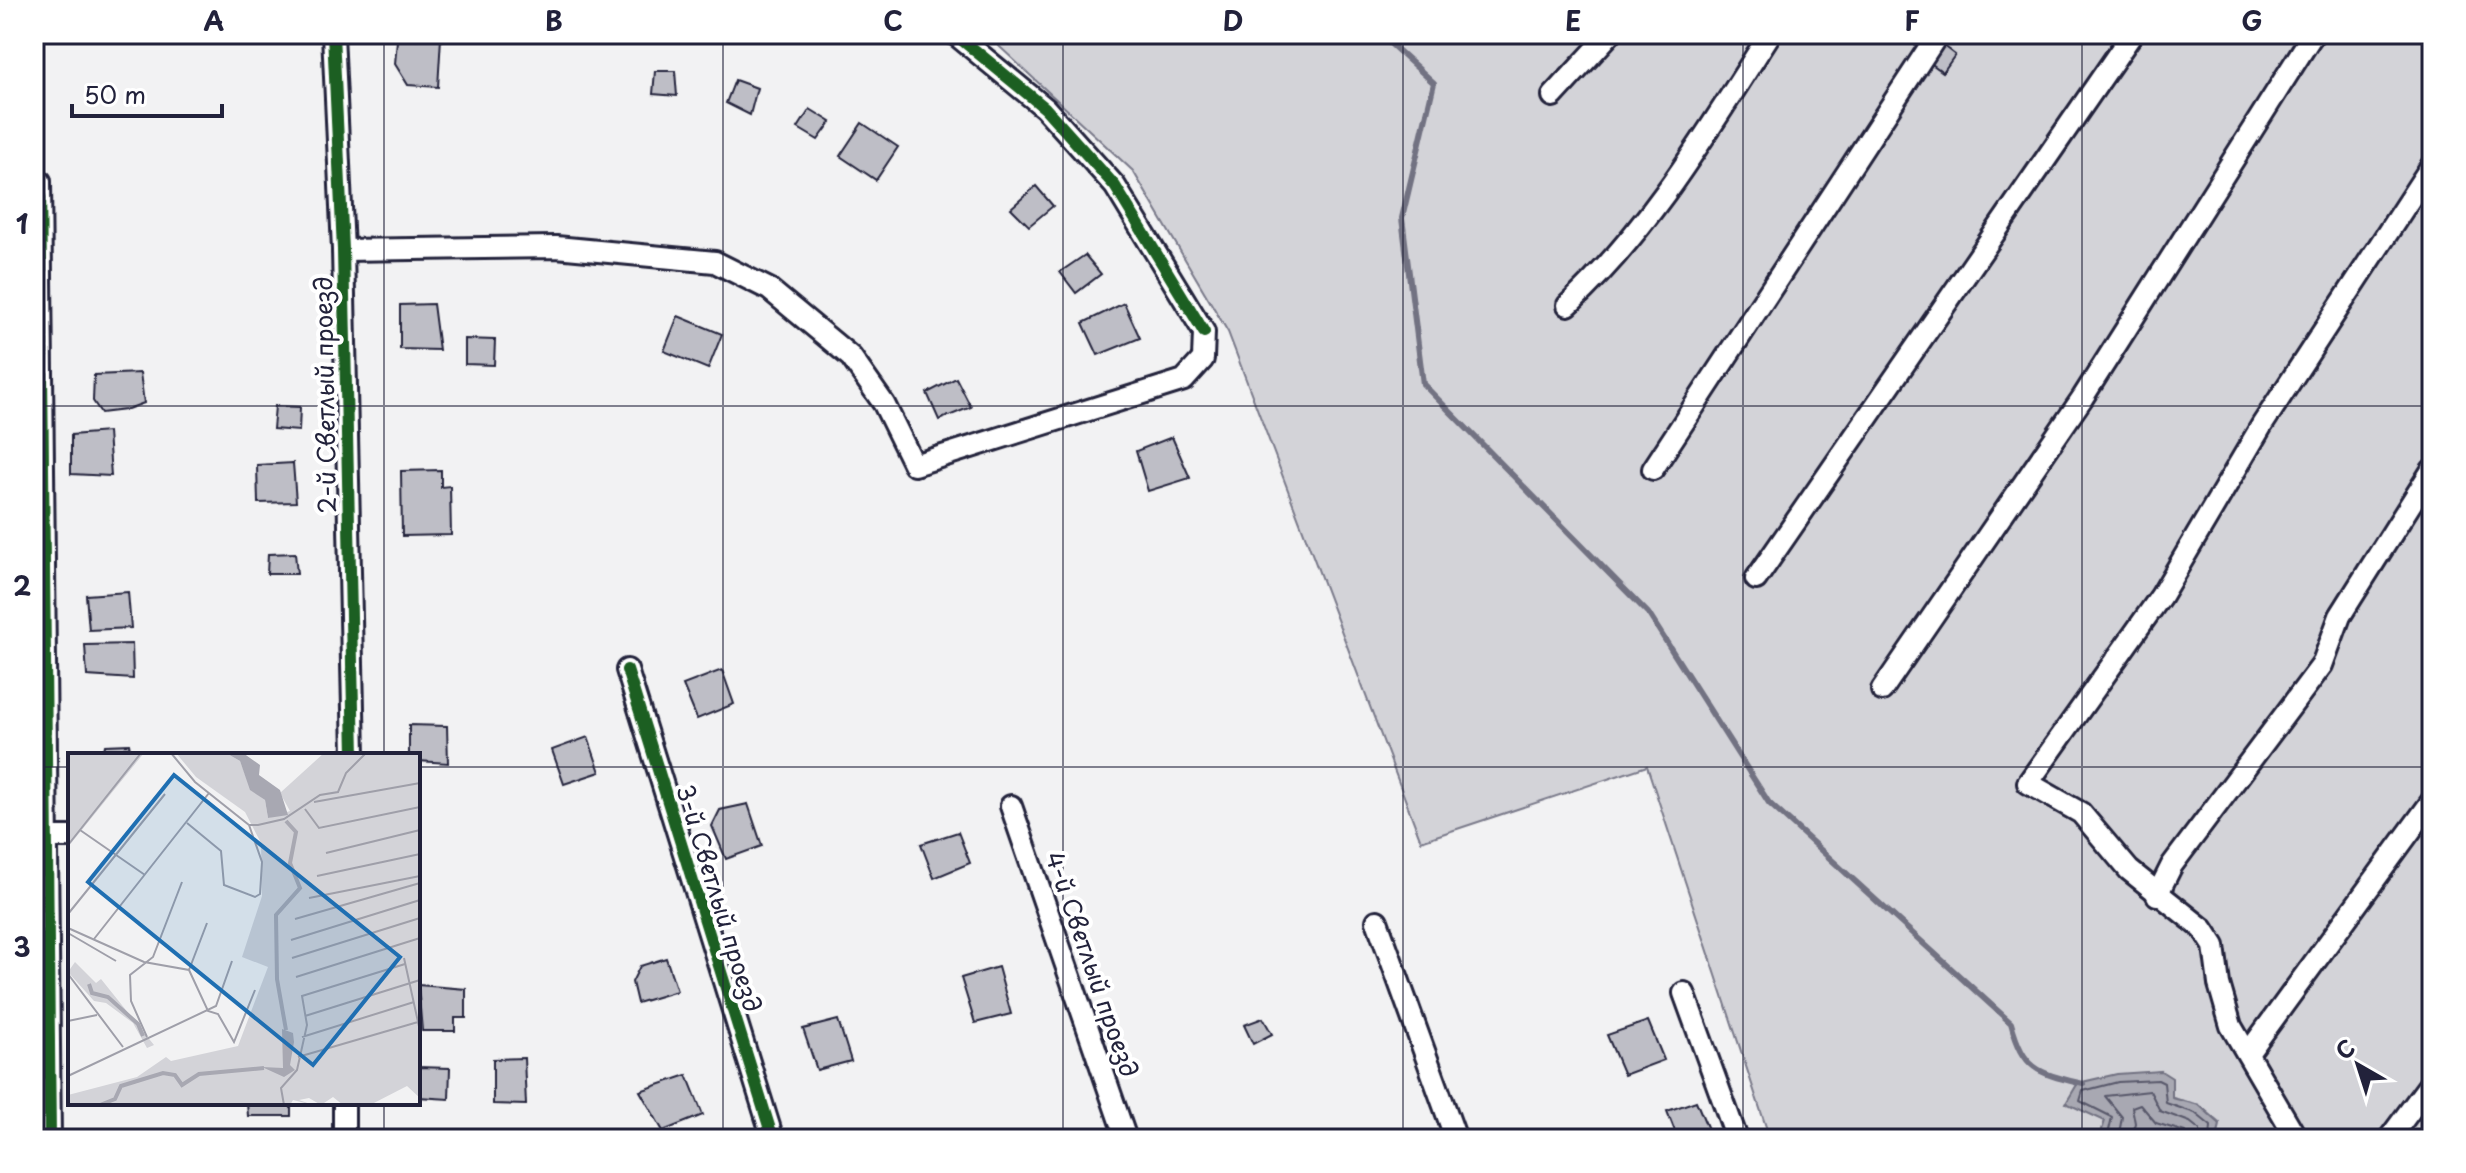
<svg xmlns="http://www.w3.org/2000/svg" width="2466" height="1173" viewBox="0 0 2466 1173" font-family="'Playpen Sans',sans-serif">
<rect width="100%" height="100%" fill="#f2f2f3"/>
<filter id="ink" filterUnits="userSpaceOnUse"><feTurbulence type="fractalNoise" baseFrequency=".0125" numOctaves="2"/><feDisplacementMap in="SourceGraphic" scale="16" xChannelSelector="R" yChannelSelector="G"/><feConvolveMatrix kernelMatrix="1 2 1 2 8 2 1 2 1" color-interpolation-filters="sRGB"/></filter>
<g filter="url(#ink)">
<path fill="#d3d3d8" stroke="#7a7a8a" stroke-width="2" d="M 986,34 L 2432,34 L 2432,1139 L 2217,1139 L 2220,1123 L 2199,1105 L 2172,1098 L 2161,1071 L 2145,1074 L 2105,1121 L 2099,1139 L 1770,1139 L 1647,766 L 1421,841 L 1228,332 L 1133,171 Z"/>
<path fill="#a8a8b2" stroke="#727282" stroke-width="2" d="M 2161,1071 L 2172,1078 L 2172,1098 L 2199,1105 L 2220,1124 L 2217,1139 L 2099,1139 L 2105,1121 L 2066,1103 L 2078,1083 L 2117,1074 Z"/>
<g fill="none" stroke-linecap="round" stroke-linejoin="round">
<g stroke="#58586b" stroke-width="2">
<path d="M 2107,1139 L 2112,1117 L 2080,1101 L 2083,1091 L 2118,1082 L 2158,1080 L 2164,1083 L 2166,1103 L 2195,1113 L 2211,1126 L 2210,1139"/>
<path d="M 2118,1139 L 2122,1117 L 2105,1096 L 2150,1091 L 2160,1111 L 2190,1122 L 2200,1130 L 2200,1139"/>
<path d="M 2131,1139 L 2135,1123 L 2132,1107 L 2140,1104 L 2156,1123 L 2185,1132 L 2188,1139"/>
</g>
<path stroke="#727282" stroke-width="6" d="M 1380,34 L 1434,83 L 1402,218 L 1423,384 L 1648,613 L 1769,803 L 2011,1023 C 2024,1071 2038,1073 2083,1084"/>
</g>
<g fill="#bebec6" stroke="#22223b" stroke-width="2">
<path d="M 441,38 L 438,87 L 408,85 L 395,64 L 397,40 Z"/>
<path d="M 1942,45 L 1955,55 L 1943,72 L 1929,62 Z"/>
<path d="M 655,71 L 675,71 L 677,96 L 653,94 Z"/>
<path d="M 735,80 L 757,88 L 750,115 L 726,103 Z"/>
<path d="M 810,109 L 831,122 L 818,140 L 798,128 Z"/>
<path d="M 862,123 L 898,147 L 876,180 L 840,156 Z"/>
<path d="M 1036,186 L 1053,206 L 1029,226 L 1011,208 Z"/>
<path d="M 1085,255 L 1101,274 L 1076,293 L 1060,272 Z"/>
<path d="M 1124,303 L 1140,338 L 1098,355 L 1083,323 Z"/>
<path d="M 433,304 L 439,350 L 400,349 L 400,305 Z"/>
<path d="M 678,316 L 722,334 L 708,369 L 664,351 Z"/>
<path d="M 465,339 L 495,340 L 494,365 L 465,364 Z"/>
<path d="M 140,373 L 144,403 L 125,410 L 101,413 L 93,401 L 94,375 Z"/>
<path d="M 956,378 L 971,407 L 939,420 L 927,393 Z"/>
<path d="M 275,406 L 300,407 L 299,431 L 273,429 Z"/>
<path d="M 108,432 L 111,476 L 71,474 L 71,435 Z"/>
<path d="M 1172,437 L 1190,478 L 1148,491 L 1136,451 Z"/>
<path d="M 293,463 L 296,502 L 258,503 L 257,465 Z"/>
<path d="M 441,470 L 441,487 L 450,486 L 451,535 L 402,536 L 401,471 Z"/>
<path d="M 295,553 L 297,574 L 267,574 L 268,554 Z"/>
<path d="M 128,592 L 131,628 L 89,630 L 86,595 Z"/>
<path d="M 132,644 L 133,679 L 87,676 L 85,645 Z"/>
<path d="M 722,670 L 734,704 L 697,719 L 683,685 Z"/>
<path d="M 409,725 L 447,726 L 448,763 L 418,761 L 418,755 L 409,755 Z"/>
<path d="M 588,737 L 600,772 L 564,784 L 552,750 Z"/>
<path d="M 129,744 L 131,755 L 103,755 L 105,745 Z"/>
<path d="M 748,804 L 762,846 L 726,859 L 712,826 L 720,810 Z"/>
<path d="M 958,832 L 970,863 L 934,878 L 921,844 Z"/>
<path d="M 666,958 L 677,991 L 637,1003 L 632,982 L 640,966 Z"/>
<path d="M 998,967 L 1011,1014 L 975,1023 L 961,978 Z"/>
<path d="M 418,985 L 466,989 L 466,1018 L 455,1018 L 455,1031 L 422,1031 Z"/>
<path d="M 1263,1018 L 1272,1034 L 1253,1044 L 1244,1025 Z"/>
<path d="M 838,1020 L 851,1061 L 817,1070 L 803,1029 Z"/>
<path d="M 1648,1021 L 1664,1060 L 1624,1075 L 1607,1035 Z"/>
<path d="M 524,1058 L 526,1105 L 493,1104 L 493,1059 Z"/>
<path d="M 418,1067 L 450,1068 L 449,1099 L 418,1097 Z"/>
<path d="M 687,1075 L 703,1115 L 663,1131 L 640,1091 Z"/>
<path d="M 1696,1101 L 1710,1134 L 1678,1139 L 1667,1111 Z"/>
<path d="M 247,1103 L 291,1103 L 291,1116 L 248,1116 Z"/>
<path d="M 173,1131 L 190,1132 L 190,1139 L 173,1139 Z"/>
</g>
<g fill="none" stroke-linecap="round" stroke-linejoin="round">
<defs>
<g id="minor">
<path d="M 333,34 L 343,250 L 354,755"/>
<path d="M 1553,96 L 1610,34"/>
<path d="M 40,181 L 50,1139"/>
<path d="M 343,250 L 556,247 L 715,262 L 769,289 L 851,357 L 884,404 L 914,465 L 1184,380 L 1203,359 L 1204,332 L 1115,186 L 1045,108 L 955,34"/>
<path d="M 1568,305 C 1651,228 1709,129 1770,34"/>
<path d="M 1653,469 L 1938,34"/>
<path d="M 1756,579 L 2132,34"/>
<path d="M 627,670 L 773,1139"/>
<path d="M 1882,690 L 2083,397 L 2313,34"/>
<path d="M 1011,806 L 1126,1139"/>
<path d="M 34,837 L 70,837"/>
<path d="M 2157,895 L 2172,865 L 2322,665 L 2340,616 L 2432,470"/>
<path d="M 1377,921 L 1456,1139"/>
<path d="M 1684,993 L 1737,1139"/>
<path d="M 2249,1052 L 2432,801"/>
<path d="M 344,1103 L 344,1139"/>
<path d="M 2297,1139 L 2231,1026 L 2219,984 L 2214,946 L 2203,929 L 2129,870 L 2081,813 L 2028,783 L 2161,596 L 2262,425 L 2432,165"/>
<path d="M 2389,1139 L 2432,1081"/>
</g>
</defs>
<use href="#minor" stroke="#22223b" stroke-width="26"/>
<use href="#minor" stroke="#fff" stroke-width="20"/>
<defs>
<g id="cycleway">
<path d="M 333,34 L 343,250 L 354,755"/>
<path d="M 955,34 L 1045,108 L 1115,186 L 1204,332"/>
<path d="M 40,181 L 50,1139"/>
<path d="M 627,670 L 773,1139"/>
</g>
</defs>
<use href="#cycleway" stroke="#fff" stroke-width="17"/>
<use href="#cycleway" stroke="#1b5e20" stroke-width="12"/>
</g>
</g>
<path fill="none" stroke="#22223b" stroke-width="2" stroke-opacity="0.55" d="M 384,34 L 384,755M 723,34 L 723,1139M 1063,34 L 1063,1139M 1403,34 L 1403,1139M 1743,34 L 1743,1139M 2082,34 L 2082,1139M 34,406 L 2432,406M 34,767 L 70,767M 418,767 L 2432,767M 384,1103 L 384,1139"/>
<g text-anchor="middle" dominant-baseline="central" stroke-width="8" stroke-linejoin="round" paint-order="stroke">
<g font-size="24" fill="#22223b" stroke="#fff">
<text transform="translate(324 395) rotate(-91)">2-й Светлый проезд</text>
<text transform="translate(720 898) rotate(73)">3-й Светлый проезд</text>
<text transform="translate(1093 964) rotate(71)">4-й Светлый проезд</text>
</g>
</g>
<g transform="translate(68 753)">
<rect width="352" height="352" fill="#f2f2f3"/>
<path d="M 0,0 L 76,0 L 0,94 ZM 108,0 L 158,0 L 172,8 L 183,37 L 197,47 L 200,65 L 222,58 L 212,40 L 256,0 L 352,0 L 352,345 L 339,333 L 302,352 L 275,352 L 265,344 L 253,352 L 241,345 L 231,347 L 245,352 L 225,347 L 222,352 L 0,352 L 0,342 L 69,324 L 98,304 L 103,308 L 170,293 L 200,214 L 174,204 L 194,143 L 193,90 L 177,59 L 128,24 ZM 7,209 L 28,230 L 33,226 L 86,292 L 79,295 L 65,270 L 38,250 L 26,248 L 0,219 Z" fill="#d3d3d8"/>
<path d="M 158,0 L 175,0 L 192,12 L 191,22 L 212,37 L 220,62 L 200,65 L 197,47 L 182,37 L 172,8 ZM 214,276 L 225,280 L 226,289 L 222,312 L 227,317 L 216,324 L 194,314 L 215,315 Z" fill="#a8a8b2"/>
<path fill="none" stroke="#a8a8b2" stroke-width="4" d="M 21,231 L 24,240 L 40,244 L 70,271 L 75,283M 218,277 L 209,226 L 208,162 L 232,135 L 222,110 L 228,79 L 218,68M 32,352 L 47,346 L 53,333 L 95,320 L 107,322 L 114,332 L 131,321 L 196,315"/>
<path fill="none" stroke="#9f9fa9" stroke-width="2" d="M 103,0 L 127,29 L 181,72 L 190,72 L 216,66 L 252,42 L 270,39 L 278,20 L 298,0M 246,49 L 352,30M 237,56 L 251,75 L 352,54M 119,70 L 153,98 L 156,132 L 187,144 L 192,141 L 194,109 L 181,72M 12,77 L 77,122M 0,92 L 73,0M 258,100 L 352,77M 249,123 L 352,101M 241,145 L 352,123M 0,161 L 97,41M 227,166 L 352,130M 0,175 L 76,209 L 121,217 L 140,258 L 150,261 L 166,289 L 187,237M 0,180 L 48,208M 26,186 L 141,40M 223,187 L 352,147M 224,205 L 352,165M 336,205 L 352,278M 121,217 L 139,170M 0,221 L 55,294M 228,224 L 352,185M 237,263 L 352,227M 0,268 L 29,262M 79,284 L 63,248 L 62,222 L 85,204 L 114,129M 234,284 L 346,249M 230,304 L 350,269M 0,323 L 148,253 L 164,208M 216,352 L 213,335 L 229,317 L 239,272 L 234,243 L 337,211"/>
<path fill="#1f6fb2" fill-opacity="0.15" stroke="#1f6fb2" stroke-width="4" d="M 106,22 L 332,204 L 245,312 L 20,129 Z"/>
<rect width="352" height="352" fill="none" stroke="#22223b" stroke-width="4"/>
</g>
<rect width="2466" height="1173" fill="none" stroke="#fff" stroke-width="88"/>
<g transform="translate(2358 1065) rotate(321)" stroke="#ffffff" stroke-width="6" paint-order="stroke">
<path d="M0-6L14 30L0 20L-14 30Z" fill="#22223b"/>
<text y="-12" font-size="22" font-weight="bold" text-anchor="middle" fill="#22223b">С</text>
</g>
<path d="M72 104v12h150v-12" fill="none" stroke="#22223b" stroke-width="4"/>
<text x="84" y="104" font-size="24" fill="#22223b" stroke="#ffffff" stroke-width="6" paint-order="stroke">50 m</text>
<rect x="44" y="44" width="2378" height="1085" fill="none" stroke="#22223b" stroke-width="3"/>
<g font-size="26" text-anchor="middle" font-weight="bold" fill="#22223b">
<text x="214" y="31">A</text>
<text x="554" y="31">B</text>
<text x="893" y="31">C</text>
<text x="1233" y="31">D</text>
<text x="1573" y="31">E</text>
<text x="1912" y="31">F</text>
<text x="2252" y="31">G</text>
<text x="22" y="234">1</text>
<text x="22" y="596">2</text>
<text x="22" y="957">3</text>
</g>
</svg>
